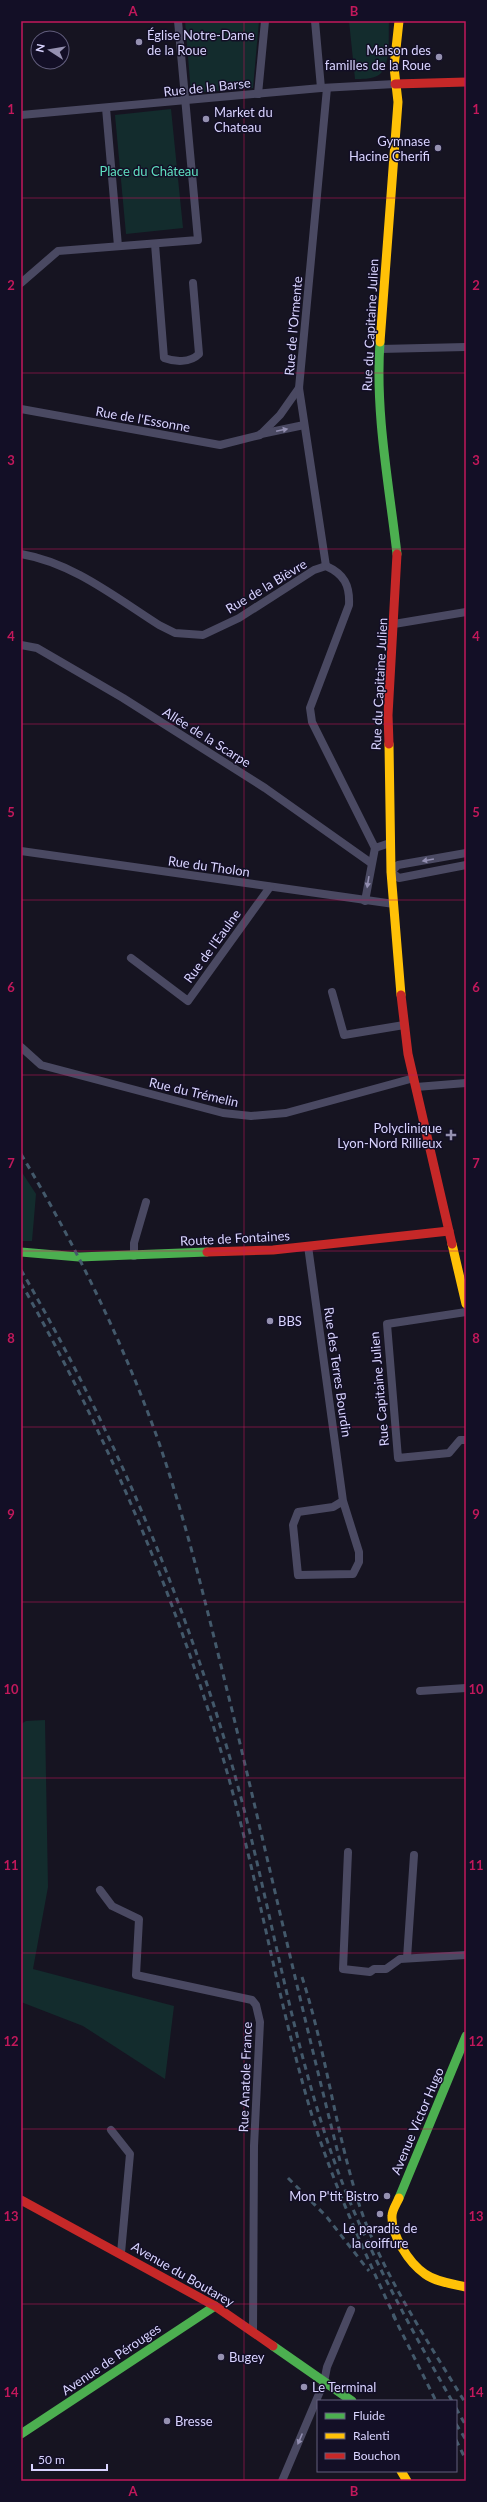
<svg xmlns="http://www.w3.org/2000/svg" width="487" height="2502" viewBox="0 0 487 2502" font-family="Lato,sans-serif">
<rect width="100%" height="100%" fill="#161421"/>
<g fill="#132c2d">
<path d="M 185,21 L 259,21 L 253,88 L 191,93 Z"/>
<path d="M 349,21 L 389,21 C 388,36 392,69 377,76 C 371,79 362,79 355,79 Z"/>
<path d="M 171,109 L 183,228 L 126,234 L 115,115 Z"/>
<path d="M 21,1171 L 36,1194 L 32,1241 L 21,1241 Z"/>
<path d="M 45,1720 L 48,1887 L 33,1969 L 174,2006 L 165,2079 L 83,2026 L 21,2002 L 21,1724 L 26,1721 Z"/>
</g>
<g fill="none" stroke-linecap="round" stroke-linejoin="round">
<g stroke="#4a4962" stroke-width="8">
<path d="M 315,21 L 321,88"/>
<path d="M 258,94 L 265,21"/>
<path d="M 106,108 L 118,246"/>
<path d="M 21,115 L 321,88 L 395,84"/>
<path d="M 155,244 L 164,358 C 175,362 190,363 199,354 L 193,283"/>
<path d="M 21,283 L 58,251 L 198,240 L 178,21"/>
<path d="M 380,349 L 466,347"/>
<path d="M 21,409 L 220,445 L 260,435 L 280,415 L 299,388"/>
<path d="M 261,434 L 304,425"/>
<path d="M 21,554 C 73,563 115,597 159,625 L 175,633 L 203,635 L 239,618 L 314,570 L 326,566 C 344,574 350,585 349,605 L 310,708 L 312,722 L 375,848"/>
<path d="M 326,566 L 299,388 L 327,88"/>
<path d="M 394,624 L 466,612"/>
<path d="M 21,645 L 37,648 L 123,698 L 265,788 L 371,863"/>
<path d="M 375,848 L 390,843"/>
<path d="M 21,851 L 394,904"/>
<path d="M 466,853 L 398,865 L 391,872 L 399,878 L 466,865"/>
<path d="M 365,901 L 375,848"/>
<path d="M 131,958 L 188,1001 L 270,887"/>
<path d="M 332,992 L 344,1035 L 404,1025"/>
<path d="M 21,1047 L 41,1065 L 223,1113 L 251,1116 L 286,1113 L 414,1078"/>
<path d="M 416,1087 L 466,1083"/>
<path d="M 308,1246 L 343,1501 L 333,1507 L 298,1512 L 293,1525 L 298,1575 L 353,1574 L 359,1562 L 359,1552 L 343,1501"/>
<path d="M 134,1256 L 134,1243 L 146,1202"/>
<path d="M 466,1312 L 387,1324 L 398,1458 L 449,1453 L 460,1440 L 466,1440"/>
<path d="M 420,1691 L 466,1688"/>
<path d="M 348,1852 L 343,1969 L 370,1972 L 374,1969 L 386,1969 L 400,1959 L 466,1955"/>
<path d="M 100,1890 L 112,1906 L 139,1919 L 136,1975 L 252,2000 L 256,2005 L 260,2022 L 254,2146 L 253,2332"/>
<path d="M 407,1958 L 414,1855"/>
<path d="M 111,2130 L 130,2154 L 121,2253"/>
<path d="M 282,2481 L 324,2382 L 327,2367 L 351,2310"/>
</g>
<g stroke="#4caf50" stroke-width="9">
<path d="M 380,342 C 375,413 389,484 397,554"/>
<path d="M 21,1252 L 79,1257 L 207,1252"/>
<path d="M 399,2198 L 466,2036"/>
<path d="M 273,2346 L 352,2401"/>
<path d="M 21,2434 L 215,2306"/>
</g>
<g stroke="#ffc107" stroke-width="9">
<path d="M 380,342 L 398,102 L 394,67 L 399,21"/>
<path d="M 389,744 L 391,872 L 401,995"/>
<path d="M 452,1244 L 466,1304"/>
<path d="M 399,2198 C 397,2203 392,2210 392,2216 C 391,2235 409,2263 425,2274 C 436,2282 453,2284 466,2287"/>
<path d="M 401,2471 L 407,2481"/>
</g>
<g stroke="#c62828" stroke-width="9">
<path d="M 395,84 L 466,82"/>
<path d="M 389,744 L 388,715 L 397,554"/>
<path d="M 401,995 L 408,1054 L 452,1244"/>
<path d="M 207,1252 L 273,1250 L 449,1231"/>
<path d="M 21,2200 L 215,2306 L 273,2346"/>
</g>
<g stroke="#43596b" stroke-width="3" stroke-dasharray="6 5" stroke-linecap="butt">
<path d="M 21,1154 C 75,1244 121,1338 157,1437 C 188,1526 209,1618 232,1710 C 268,1860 302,2011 340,2161"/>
<path d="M 21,1270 C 110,1423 180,1588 230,1758 C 267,1885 286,2017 328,2143 C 358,2234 405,2318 452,2401"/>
<path d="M 21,1283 C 106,1433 174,1592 223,1758 C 257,1874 276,1993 310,2109 C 332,2182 364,2251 396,2320"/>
<path d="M 302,1977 C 326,2051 335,2129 359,2204 C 381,2272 429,2343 466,2404"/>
<path d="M 288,2178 L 326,2216 L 369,2271"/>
<path d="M 393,2315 L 436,2401"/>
<path d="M 456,2408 L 466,2426"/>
<path d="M 456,2424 L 466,2440"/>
<path d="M 456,2440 L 466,2460"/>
</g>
</g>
<defs><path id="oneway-solid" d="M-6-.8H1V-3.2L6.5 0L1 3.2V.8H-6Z"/></defs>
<g fill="#928eb0">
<use href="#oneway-solid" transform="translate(282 430) rotate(-12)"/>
<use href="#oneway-solid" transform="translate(428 860) rotate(170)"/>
<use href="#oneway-solid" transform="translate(368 882) rotate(99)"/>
<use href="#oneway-solid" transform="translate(300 2439) rotate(113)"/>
</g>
<path fill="none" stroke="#c2185b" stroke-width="1" stroke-opacity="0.55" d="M 244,21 L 244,2481M 21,198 L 466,198M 21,373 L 466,373M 21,549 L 466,549M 21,724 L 466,724M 21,900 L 466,900M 21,1075 L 466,1075M 21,1251 L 466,1251M 21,1427 L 466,1427M 21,1602 L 466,1602M 21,1778 L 466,1778M 21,1953 L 466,1953M 21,2129 L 466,2129M 21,2304 L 466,2304"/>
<g fill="#9591b1" stroke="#130f26" stroke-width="1.5">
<circle cx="139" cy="42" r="4"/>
<circle cx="439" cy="57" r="4"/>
<circle cx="206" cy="119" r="4"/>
<circle cx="438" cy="148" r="4"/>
<path d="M449 1129h4v4h4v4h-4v4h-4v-4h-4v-4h4z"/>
<circle cx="270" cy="1321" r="4"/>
<circle cx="387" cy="2196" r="4"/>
<circle cx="380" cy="2214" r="4"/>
<circle cx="221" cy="2357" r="4"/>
<circle cx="304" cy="2387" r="4"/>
<circle cx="167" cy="2421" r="4"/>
</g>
<g text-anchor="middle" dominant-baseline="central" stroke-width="3" stroke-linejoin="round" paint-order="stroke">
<g font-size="13" fill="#d9d4ff" stroke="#130f26" text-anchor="start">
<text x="147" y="35">Église Notre-Dame<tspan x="147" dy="15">de la Roue</tspan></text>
<text x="431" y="50" text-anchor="end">Maison des<tspan x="431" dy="15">familles de la Roue</tspan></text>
<text x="214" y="112">Market du<tspan x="214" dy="15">Chateau</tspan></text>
<text x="430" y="141" text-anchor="end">Gymnase<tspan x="430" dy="15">Hacine Cherifi</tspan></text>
<text x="442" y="1128" text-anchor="end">Polyclinique<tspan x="442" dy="15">Lyon-Nord Rillieux</tspan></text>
<text x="278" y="1321">BBS</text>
<text x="379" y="2196" text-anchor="end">Mon P'tit Bistro</text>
<text x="380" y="2228" text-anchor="middle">Le paradis de<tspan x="380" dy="15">la coiffure</tspan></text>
<text x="229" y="2357">Bugey</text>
<text x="312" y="2387">Le Terminal</text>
<text x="175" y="2421">Bresse</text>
</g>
<g font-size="13" fill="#d9d4ff" stroke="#130f26">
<text transform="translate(207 87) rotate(-6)">Rue de la Barse</text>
<text transform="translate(370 325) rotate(-87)">Rue du Capitaine Julien</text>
<text transform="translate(293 326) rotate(-85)">Rue de l'Ormente</text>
<text transform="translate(143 419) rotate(10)">Rue de l'Essonne</text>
<text transform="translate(266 586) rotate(-31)">Rue de la Bièvre</text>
<text transform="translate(379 684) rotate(-87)">Rue du Capitaine Julien</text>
<text transform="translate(207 737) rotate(32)">Allée de la Scarpe</text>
<text transform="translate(209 866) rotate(8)">Rue du Tholon</text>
<text transform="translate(212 946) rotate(-54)">Rue de l'Eaulne</text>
<text transform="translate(194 1092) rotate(13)">Rue du Trémelin</text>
<text transform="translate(235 1238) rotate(-3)">Route de Fontaines</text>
<text transform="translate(338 1372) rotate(82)">Rue des Terres Bourdin</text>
<text transform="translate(379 1389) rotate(-95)">Rue Capitaine Julien</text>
<text transform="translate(245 2077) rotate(-88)">Rue Anatole France</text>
<text transform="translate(417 2121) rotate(-67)">Avenue Victor Hugo</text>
<text transform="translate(183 2274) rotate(30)">Avenue du Boutarey</text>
<text transform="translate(111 2359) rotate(-34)">Avenue de Pérouges</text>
</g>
<g font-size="13" fill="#5fe0c0" stroke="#130f26">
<text x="149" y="171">Place du Château</text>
</g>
</g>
<rect width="487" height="2502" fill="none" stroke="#130f26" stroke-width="44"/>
<rect x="317" y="2400" width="140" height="72" fill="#130f26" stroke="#625e7d"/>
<rect x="325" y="2413" width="20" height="6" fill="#4caf50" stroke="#625e7d"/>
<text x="353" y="2420" font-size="12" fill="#d9d4ff">Fluide</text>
<rect x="325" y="2433" width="20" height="6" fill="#ffc107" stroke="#625e7d"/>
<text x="353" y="2440" font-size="12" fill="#d9d4ff">Ralenti</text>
<rect x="325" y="2453" width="20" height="6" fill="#c62828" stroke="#625e7d"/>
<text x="353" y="2460" font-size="12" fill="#d9d4ff">Bouchon</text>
<g transform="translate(50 50) rotate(282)"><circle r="19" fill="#130f26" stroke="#625e7d"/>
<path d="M0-3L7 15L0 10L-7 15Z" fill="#9591b1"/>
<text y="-6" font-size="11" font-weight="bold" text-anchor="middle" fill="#d9d4ff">N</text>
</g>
<path d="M32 2464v6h75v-6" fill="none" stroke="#d9d4ff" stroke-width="2"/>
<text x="38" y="2464" font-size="12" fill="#d9d4ff" stroke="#130f26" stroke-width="3" paint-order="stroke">50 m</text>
<rect x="22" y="22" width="443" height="2458" fill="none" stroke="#c2185b" stroke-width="1.5"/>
<g font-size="13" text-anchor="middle" font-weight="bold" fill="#c2185b">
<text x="133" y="16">A</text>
<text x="354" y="16">B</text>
<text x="11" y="114">1</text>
<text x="476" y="114">1</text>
<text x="11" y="290">2</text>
<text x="476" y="290">2</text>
<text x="11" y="465">3</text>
<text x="476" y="465">3</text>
<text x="11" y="641">4</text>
<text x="476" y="641">4</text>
<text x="11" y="817">5</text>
<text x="476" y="817">5</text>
<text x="11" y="992">6</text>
<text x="476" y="992">6</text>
<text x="11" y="1168">7</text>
<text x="476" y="1168">7</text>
<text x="11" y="1343">8</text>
<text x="476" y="1343">8</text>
<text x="11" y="1519">9</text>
<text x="476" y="1519">9</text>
<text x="11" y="1694">10</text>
<text x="476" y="1694">10</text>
<text x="11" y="1870">11</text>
<text x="476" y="1870">11</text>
<text x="11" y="2046">12</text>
<text x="476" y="2046">12</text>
<text x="11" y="2221">13</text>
<text x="476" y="2221">13</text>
<text x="11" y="2397">14</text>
<text x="476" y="2397">14</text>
<text x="133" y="2496">A</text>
<text x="354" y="2496">B</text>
</g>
</svg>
